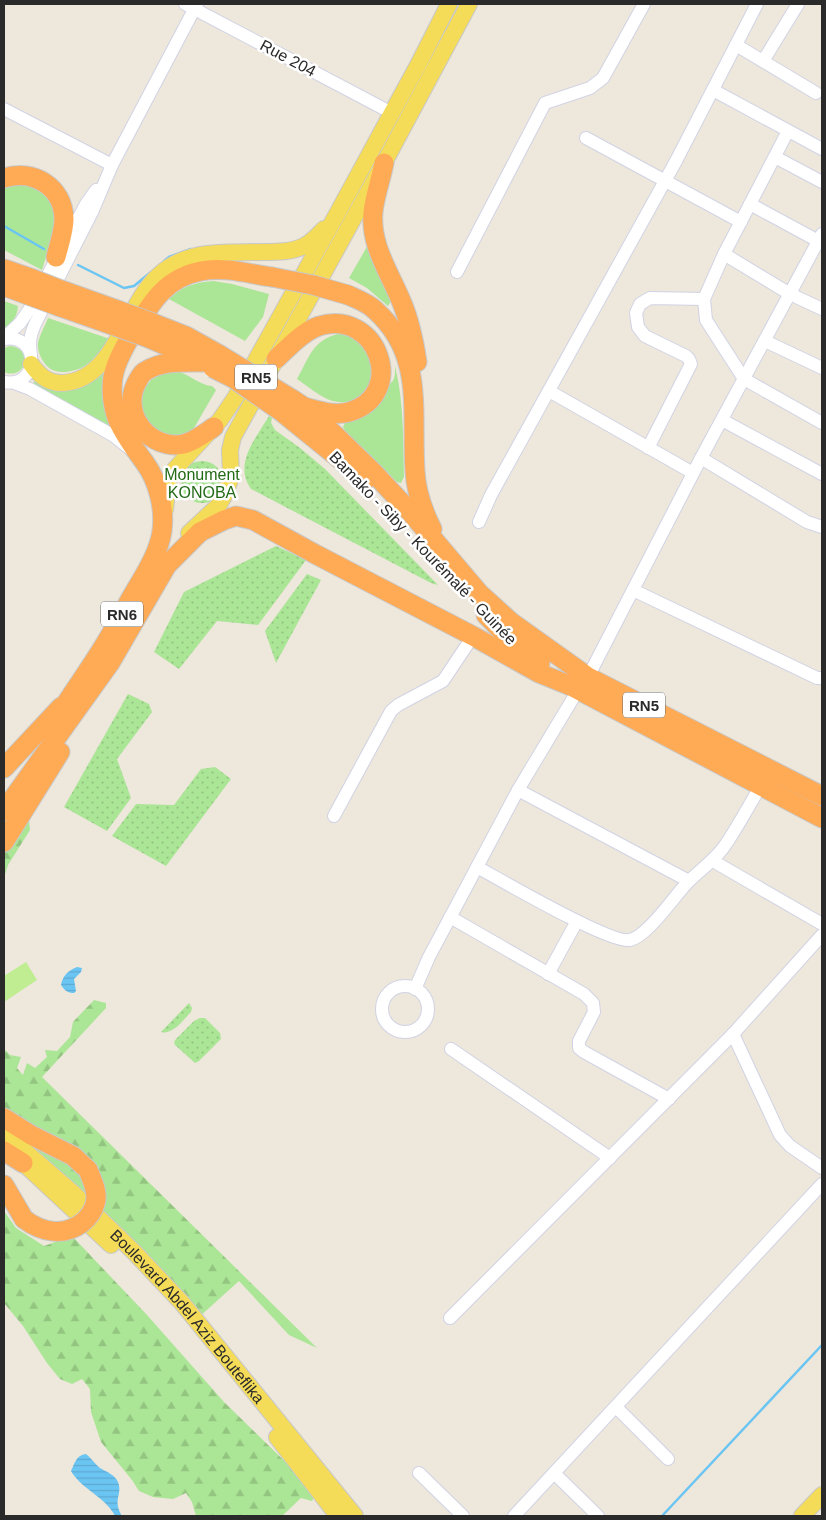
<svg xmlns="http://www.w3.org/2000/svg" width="826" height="1520" viewBox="0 0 826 1520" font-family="Helvetica,sans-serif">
<defs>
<pattern id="forest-firs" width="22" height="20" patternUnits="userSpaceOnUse" patternTransform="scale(1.25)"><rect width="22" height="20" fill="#abe596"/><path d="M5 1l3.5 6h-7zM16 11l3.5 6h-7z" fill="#93c581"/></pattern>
<pattern id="park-dots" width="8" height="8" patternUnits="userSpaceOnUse" patternTransform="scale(1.25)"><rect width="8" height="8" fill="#abe596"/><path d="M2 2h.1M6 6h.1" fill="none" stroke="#93c581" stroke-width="1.8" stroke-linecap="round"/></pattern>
<pattern id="water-rules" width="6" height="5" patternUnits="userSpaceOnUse" patternTransform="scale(1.25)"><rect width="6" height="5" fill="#6bc5f3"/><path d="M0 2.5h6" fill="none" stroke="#5da9d0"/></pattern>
</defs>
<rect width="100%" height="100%" fill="#ede7dc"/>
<g fill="#abe596">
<path d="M 30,183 L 50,196 L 58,217 L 42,270 L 4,250 L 4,187 Z"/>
<path d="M 368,245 L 391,301 L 388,306 L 367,288 L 349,278 Z"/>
<path d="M 213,281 L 232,284 L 269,294 L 263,317 L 245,341 L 169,299 C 183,286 193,283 213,281 Z"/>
<path d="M 4,301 L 18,306 C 17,317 13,322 4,328 Z"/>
<path d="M 48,318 L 110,339 C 102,349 96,358 86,365 C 79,370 64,374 56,371 C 45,369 37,353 38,343 C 40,334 45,326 48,318 Z"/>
<path d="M 339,334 C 358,335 363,346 373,360 C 372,368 372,376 370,384 C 368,389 362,395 357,398 C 334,411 315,391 297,379 C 309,358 313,339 339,334 Z"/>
<path d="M 10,346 C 34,348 26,381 4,372 L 4,348 Z"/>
<path d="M 119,349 L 118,432 L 33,384 L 36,378 L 54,387 Z"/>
<path d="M 395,366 C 404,402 403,440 404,477 L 401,483 L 397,482 L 346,432 L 343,427 L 345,423 C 365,416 382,407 388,385 C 396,381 395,374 395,366 Z"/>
<path d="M 176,371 C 189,374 201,386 212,386 L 216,390 L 190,435 L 158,436 L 148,428 L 140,403 L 143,390 L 151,380 L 163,373 Z"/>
</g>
<g fill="url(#forest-firs)">
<path d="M 29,821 L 30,830 L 8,865 L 4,878 L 4,853 L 23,822 Z"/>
<path d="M 94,1000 L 106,1003 L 106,1008 L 42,1077 L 317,1348 L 289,1335 L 239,1281 L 199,1317 L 41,1158 L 4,1117 L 4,1049 L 10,1055 L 21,1057 L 17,1068 L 23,1075 L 27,1063 L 35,1068 L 47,1057 L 45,1050 L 57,1051 L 70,1037 L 73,1022 Z"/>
<path d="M 4,1211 L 16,1228 L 44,1246 L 72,1236 L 147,1315 L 224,1402 L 313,1489 L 316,1493 L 312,1501 L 301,1498 L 282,1516 L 196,1516 L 192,1502 L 186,1493 L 173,1499 L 153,1497 L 139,1491 L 132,1480 L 101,1442 L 91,1412 L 90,1389 L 82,1379 L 72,1384 L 60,1379 L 47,1363 L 23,1326 L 4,1303 Z"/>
</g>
<g fill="url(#park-dots)">
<path d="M 269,416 L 272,418 L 271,423 L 275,430 L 300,448 L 325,469 L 438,585 L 431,583 L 251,489 C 233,464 256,438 269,416 Z"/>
<circle cx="202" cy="482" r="21"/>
<path d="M 276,546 L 306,560 L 258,625 L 217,621 L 179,669 L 154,652 L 184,592 Z"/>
<path d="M 307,574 L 321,580 L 276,663 L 265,631 Z"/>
<path d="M 128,694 L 149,704 L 152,712 L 117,759 L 131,798 L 107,831 L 64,807 Z"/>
<path d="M 215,767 L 231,779 L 166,866 L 112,836 L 136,804 L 174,805 L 201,769 Z"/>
<path d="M 189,1003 L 192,1008 L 191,1012 C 183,1020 173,1035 161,1032 Z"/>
<path d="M 200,1018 L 205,1018 L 220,1033 L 221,1039 L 199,1061 L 195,1063 L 175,1045 L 174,1042 L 176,1039 L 194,1021 Z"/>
</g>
<path fill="#c0ed91" d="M 26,962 L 37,980 L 4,1002 L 4,976 Z"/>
<g fill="url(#water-rules)">
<path d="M 77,967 L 82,968 L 81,972 L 74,979 L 76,991 L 74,993 C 68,993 65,991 61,985 C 63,975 68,971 77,967 Z"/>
<path d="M 86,1454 C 91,1458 95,1464 100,1468 C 107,1472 115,1475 118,1482 C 123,1495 112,1499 122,1516 L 115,1516 C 106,1497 82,1490 71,1471 C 75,1463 76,1455 86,1454 Z"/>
</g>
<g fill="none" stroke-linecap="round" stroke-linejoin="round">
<g stroke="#6bc5f3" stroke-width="2.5">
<path d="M 4,226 L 44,249"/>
<path d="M 164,261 L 169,257 L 191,249"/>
<path d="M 78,265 L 124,288 L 134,286 L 151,272"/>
<path d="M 662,1516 L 822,1345"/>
</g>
<defs>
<g id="minor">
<path d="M 185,4 L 392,113"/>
<path d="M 736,45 L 816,93"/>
<path d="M 763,61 L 798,4"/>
<path d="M 713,90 L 822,149"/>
<path d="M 4,109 L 112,165"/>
<path d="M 788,131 L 724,254 L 704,299 L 706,320 L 744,379 L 822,423"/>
<path d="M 586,138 L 741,222"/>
<path d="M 775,157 L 822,182"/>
<path d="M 750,204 L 822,243"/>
<path d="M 724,254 L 790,294 L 822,309"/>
<path d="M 457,272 L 545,103 L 590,88 L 603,78 L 644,4"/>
<path d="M 4,338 L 20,323 L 29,310 L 86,204 L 96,190"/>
<path d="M 4,339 C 40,333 41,388 4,382"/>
<path d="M 765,341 L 822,368"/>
<path d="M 31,356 C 29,341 30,335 36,322 L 93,210 L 112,165 L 197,4"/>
<path d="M 14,383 L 30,389 L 114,436 L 129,448"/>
<path d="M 549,391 L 693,473"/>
<path d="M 722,420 L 822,474"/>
<path d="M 648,448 L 691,364 L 689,359 L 686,356 L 645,336 L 638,327 L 636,313 L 640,304 L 650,298 L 704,299"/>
<path d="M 701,458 L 807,522 L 822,527"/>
<path d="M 479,522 L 491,495 L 676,161 L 757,4"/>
<path d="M 633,590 L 817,678 L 822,678"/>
<path d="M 588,677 L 701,458 L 822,234"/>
<path d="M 518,790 L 689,881"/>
<path d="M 334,816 L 391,711 L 398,705 L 443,681 L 473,636"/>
<path d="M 713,861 L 822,924"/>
<path d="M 477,867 C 501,880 610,944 630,940 C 648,936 675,895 688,882 C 702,868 718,858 728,841 C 741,821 752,800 765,779"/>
<path d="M 450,917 L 584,994 L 593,1003 L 594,1012 L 579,1041 L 579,1048 L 584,1052 L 669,1099"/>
<path d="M 548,974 L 577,921"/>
<circle cx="405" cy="1009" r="23"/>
<path d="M 415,989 L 429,957 L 518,790 L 578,690"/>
<path d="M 733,1034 L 780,1135 L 790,1146 L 822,1168"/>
<path d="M 451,1049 L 610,1158"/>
<path d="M 450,1318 L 733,1034 L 822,935"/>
<path d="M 616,1407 L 668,1459"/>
<path d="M 419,1473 L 463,1516"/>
<path d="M 554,1473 L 598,1516"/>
<path d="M 514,1516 L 822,1184"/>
</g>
<g id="major">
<path d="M 31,364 C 39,375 47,383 62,383 C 115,381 125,305 159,275 C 188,248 227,253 263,252 C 277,252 292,252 304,246 C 312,242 318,235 324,229"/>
<path d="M 165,510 L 168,482 L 175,469 L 220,420 L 235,398 L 337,214 L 418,65 L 449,4"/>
<path d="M 189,533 L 219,505 L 225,494 L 231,477 L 230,450 L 233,437 L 384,163 L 469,4"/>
<path id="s1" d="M 4,1133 L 73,1193 L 134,1252 L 182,1303 L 355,1516"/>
<path d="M 21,1161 L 111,1245"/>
<path d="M 277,1437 L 338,1516"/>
<path d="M 802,1516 L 822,1495"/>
</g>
<g id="highway">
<path d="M 384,163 C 381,179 375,195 373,212 C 370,246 390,273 402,303 C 410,322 414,342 417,362"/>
<path d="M 4,178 C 33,169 63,186 64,219 C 64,231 59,245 56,257"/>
<path d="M 4,269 L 33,279"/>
<path d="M 4,286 L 28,295"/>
<path d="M 64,291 L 120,311"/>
<path d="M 348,295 C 357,299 368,303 375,310 C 425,355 411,411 415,471 C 416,491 423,511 432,529"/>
<path d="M 58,306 L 115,326"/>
<path d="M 153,323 L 186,336 L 220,355"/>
<path d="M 146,337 L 198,359"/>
<path d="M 276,359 C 289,347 302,332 319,326 C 378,308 408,395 349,412 C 335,416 318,411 304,407"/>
<path d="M 204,362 C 184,362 162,360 144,372 C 141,374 138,380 136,384 C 121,415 150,451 184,444 C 195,441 205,433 214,427"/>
<path d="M 292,399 L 304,407 L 335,435 L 373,472 L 412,514 L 479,593 L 511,622 L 588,677 L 822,796"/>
<path d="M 282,412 L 340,459 L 364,482"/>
<path d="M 486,615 L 514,643 L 540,663"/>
<path d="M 56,719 C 73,692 92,666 108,639 C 117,624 125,608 134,593 C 145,574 159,553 162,531 C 165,508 158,481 145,463 C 135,449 123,434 117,418 C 112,403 110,384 115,369 C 119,356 126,344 133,332 C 151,303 165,278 201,271 C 222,266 250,274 272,277"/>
<path d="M 4,768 L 61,707"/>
<path d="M 4,811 L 110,663 L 167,565 L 200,532 L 224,520 L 236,516 L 253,520 L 315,554 L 473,636 L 539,673 L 571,686 L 822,818"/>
<path d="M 4,842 L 60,752"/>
<path d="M 4,1118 L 31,1135 L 73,1156 L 88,1170"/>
<path d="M 4,1151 L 23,1163"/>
<path d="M 4,1185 L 24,1219"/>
</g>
</defs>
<use href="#minor" stroke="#d1d3e4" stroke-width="14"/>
<use href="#major" stroke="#c8c8c8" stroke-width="18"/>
<use href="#highway" stroke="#c8c8c8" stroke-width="21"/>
<use href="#minor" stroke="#fff" stroke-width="12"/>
<use href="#major" stroke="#f5dc58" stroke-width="16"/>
<use href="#highway" stroke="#ffaa54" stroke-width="19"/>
<defs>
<g id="highway-bridge">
<path d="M 272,277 L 313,285 L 348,295"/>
<path d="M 33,279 L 64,291"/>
<path d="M 28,295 L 58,306"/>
<path d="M 120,311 L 153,323"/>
<path d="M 115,326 L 146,337"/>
<path d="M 220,355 L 292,399"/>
<path d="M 213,368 L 233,378 L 282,412"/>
<path d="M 24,1219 C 41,1232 63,1237 82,1223 C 88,1218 93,1212 95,1204 C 99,1193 92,1180 88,1170"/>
</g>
</defs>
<use href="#highway-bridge" stroke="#c8c8c8" stroke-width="21" stroke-linecap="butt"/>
<use href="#highway-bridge" stroke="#ffaa54" stroke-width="19"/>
</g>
<g text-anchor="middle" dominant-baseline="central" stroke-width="5" stroke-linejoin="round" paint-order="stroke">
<g fill="#fff" stroke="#6a6a6a" stroke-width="1">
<rect x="235" y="364.5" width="42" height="25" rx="4"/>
<rect x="101" y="601.5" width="42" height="25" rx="4"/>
<rect x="623" y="692.5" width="42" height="25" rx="4"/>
</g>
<g font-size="15" font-weight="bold" fill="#2a2a2a">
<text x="256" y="377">RN5</text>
<text x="122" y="614">RN6</text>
<text x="644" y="705">RN5</text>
</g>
<g font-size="16" fill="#2a2a2a" stroke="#fff">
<text transform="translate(288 58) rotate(28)">Rue 204</text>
<text transform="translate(423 548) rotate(46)">Bamako - Siby - Kourémalé - Guinée</text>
<text stroke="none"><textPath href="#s1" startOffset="260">Boulevard Abdel Aziz Bouteflika</textPath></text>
</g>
<g font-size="16" fill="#236a17" stroke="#fff">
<text x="202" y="474">Monument<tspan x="202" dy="18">KONOBA</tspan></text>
</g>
</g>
<rect width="826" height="1520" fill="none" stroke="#2a2a2a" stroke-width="10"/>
</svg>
